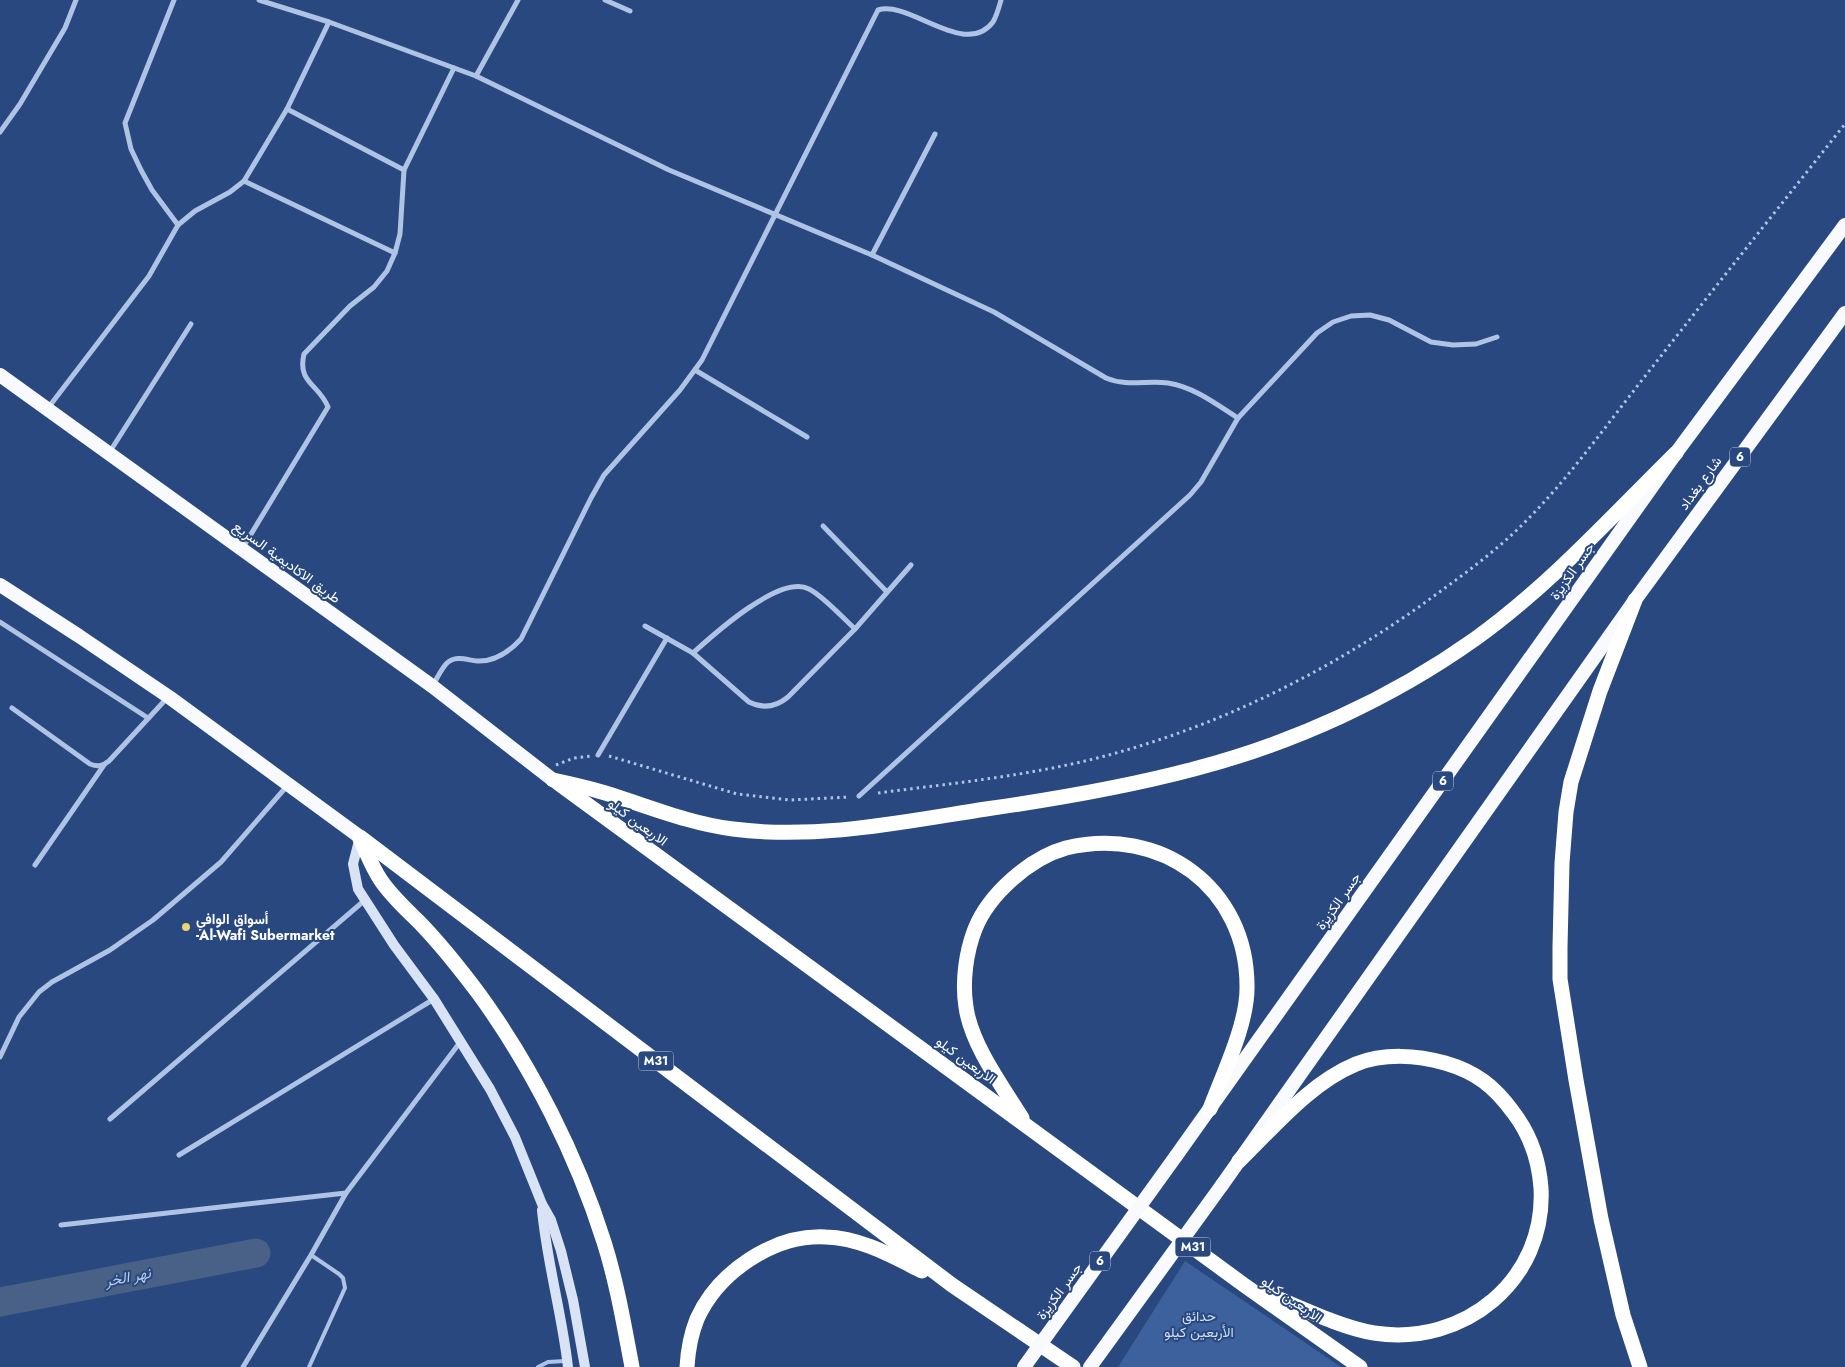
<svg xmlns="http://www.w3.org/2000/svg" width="1845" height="1367" viewBox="0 0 1845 1367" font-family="Jost,Vazirmatn,sans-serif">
<rect width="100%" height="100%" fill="#28487f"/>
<path fill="#3d619c" d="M 1185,1261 L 1341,1367 L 1118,1367 Z"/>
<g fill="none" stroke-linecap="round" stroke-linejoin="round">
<path stroke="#496087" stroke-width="29" d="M 0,1302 L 256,1253"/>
<g stroke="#afc4e5" stroke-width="3" stroke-dasharray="2.5 4" stroke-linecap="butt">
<path d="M 609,756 L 737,794 L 790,800 L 850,797"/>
<path d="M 556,765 L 574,758 L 591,756"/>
<path d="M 878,793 C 947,784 1017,777 1085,761 C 1211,731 1330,672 1434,596 C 1467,572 1500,548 1529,518 C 1572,474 1608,423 1646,375 C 1712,291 1779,207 1845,124"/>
</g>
<g stroke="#afc4e5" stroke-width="4">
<path d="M 309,1367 L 345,1288 L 343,1278 L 339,1274 L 311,1255"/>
<path d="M 538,1367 L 548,1362 L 565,1361"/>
</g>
<g stroke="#afc4e5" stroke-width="5">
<path d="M 174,0 L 125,123 L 131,149 L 141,170 L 152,190 L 178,225"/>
<path d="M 259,0 L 329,22 L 476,76 L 669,170 L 872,255 L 994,312 L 1106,378 C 1127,387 1147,380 1168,383 C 1194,387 1216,404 1238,418"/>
<path d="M 605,0 L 630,11"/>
<path d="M 476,76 L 518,0"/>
<path d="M 287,109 L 404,170"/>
<path d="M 0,132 L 20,104 L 65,28 L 76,0"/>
<path d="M 244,181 L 395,253"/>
<path d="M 872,255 L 935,134"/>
<path d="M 695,370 L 807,437"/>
<path d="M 48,408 L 149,276 L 178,225 L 195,211 L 230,192 L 244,181 L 287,109 L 329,22"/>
<path d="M 109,453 L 191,324"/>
<path d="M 823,526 L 887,592"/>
<path d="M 242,549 L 328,407 C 319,384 297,383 304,354 L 350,306 L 374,287 L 387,271 L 395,253 L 400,234 L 404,170 L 454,68"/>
<path d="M 0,622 L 148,718"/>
<path d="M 645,626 L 693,653 L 749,702 C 763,709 776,707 788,697 L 855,629 L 911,565"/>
<path d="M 693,653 C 714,634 780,574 809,589 C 823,596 843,618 855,629"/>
<path d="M 432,686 C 437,679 441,669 447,663 C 456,655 467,660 477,661 C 495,662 509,652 521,639 L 591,498 L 604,475 L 680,390 L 702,360 L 878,10 C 910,0 965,59 993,22 C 997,15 999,7 1001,0"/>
<path d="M 12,708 L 90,764 C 98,767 103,766 109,761 L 168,697"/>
<path d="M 598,755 L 667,638"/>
<path d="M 859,796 L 1190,495 L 1201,482 L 1238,418 L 1317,333 L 1333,322 L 1351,316 L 1370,315 L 1389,320 L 1431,342 L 1453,345 L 1476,344 L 1497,337"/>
<path d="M 35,865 L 104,765"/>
<path d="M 0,1057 L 19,1017 L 39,992 L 52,982 L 110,950 L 153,920 L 221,862 L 287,786"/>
<path d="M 110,1119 L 365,900"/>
<path d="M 179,1155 L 434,999"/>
<path d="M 61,1225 L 346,1193"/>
<path d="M 243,1367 L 311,1255 L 346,1193 L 461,1041"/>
</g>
<g stroke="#d8e3f5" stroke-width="10">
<path d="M 360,837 L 353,864 L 358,889 L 394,945 L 434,999 L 490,1089 L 515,1137 L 542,1204 L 551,1220 L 561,1251 L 573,1300 L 585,1367"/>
<path d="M 542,1210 C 547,1263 562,1314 568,1367"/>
</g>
<g stroke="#f8fafe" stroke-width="14">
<path d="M 0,375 L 432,686 L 553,780"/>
<path d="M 0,585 L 79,636 L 169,697 L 360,837"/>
<path d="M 1176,1156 L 1676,453 L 1845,225"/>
<path d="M 1222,1185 L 1635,600 L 1845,313"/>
</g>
<g stroke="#fff" stroke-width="15">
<path d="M 1635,600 L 1600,691 L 1571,782 L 1566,812 L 1562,863 L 1560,947 L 1560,979 L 1576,1080 L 1601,1219 L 1623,1315 L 1640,1367"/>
<path d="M 553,780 C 567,783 581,786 595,790 C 641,803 685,823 733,829 C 818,840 902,822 986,809 C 1056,799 1126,787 1194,769 C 1294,743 1392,698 1475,639 C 1548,587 1613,515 1676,453"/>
<path d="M 558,783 L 1244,1285 L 1360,1367"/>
<path d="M 360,837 L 952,1285 L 1073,1367"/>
<path d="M 360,839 C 367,853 372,867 380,879 C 391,896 407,910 421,924 C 442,946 461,970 479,994 C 532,1067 577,1156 604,1242 C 617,1283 624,1325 632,1367"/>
<path d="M 1022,1118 C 1002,1086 971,1044 966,1007 C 962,982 966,952 975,929 C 989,894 1030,858 1066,848 C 1161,825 1247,888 1247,986 C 1248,1023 1223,1074 1210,1109"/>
<path d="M 1239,1161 C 1274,1127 1310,1083 1356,1064 C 1384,1053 1417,1055 1445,1063 C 1476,1072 1494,1086 1513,1112 C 1530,1134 1539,1160 1541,1188 C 1546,1280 1464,1347 1374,1333 C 1342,1328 1299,1307 1267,1294"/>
<path d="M 687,1367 C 688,1350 691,1334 697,1319 C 718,1272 774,1234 826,1237 C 861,1238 892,1256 922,1271"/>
</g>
<g stroke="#f8fafe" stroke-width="14">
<path d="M 1024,1367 L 1176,1156"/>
<path d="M 1090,1367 L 1222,1185"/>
</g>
</g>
<circle fill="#ecd276" stroke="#28487f" stroke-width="2" cx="186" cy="927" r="5"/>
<g text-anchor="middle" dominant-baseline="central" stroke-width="4" stroke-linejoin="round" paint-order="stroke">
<g fill="#28487f" stroke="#bec8d9" stroke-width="1">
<rect x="1730" y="447.5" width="20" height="19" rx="4"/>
<rect x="1433" y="771.5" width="20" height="19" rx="4"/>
<rect x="638.5" y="1051.5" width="35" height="19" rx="4"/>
<rect x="1175.5" y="1237.5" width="35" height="19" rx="4"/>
<rect x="1090" y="1251.5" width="20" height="19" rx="4"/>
</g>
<g font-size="12" font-weight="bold" fill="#fff">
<text x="1740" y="457">6</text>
<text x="1443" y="781">6</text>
<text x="656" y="1061">M31</text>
<text x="1193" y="1247">M31</text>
<text x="1100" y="1261">6</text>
</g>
<g font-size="14" fill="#fff" stroke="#28487f">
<text transform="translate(1700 483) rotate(-54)">شارع بغداد</text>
<text transform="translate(287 562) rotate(36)">طريق الاكاديمية السريع</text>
<text transform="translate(1572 571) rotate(-55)">جسر الكزيزة</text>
<text transform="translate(638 822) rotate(36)">الاربعين كيلو</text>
<text transform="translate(1338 901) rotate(-55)">جسر الكزيزة</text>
<text transform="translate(966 1060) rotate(36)">الاربعين كيلو</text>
<text transform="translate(1059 1291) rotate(-54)">جسر الكزيزة</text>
<text transform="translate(1292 1299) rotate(35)">الاربعين كيلو</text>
</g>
<g font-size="14" font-weight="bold" fill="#fff" stroke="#28487f" text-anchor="start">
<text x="196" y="919">أسواق الوافي<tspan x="196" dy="16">-Al-Wafi Subermarket</tspan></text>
</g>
<g font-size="14" fill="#d2dff4" stroke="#28487f">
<text x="1199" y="1316">حدائق<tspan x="1199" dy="16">الأربعين كيلو</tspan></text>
</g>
<g font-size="15" font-style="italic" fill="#bbceed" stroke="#28487f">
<text transform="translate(128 1277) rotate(-11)">نهر الخر</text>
</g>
</g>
</svg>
